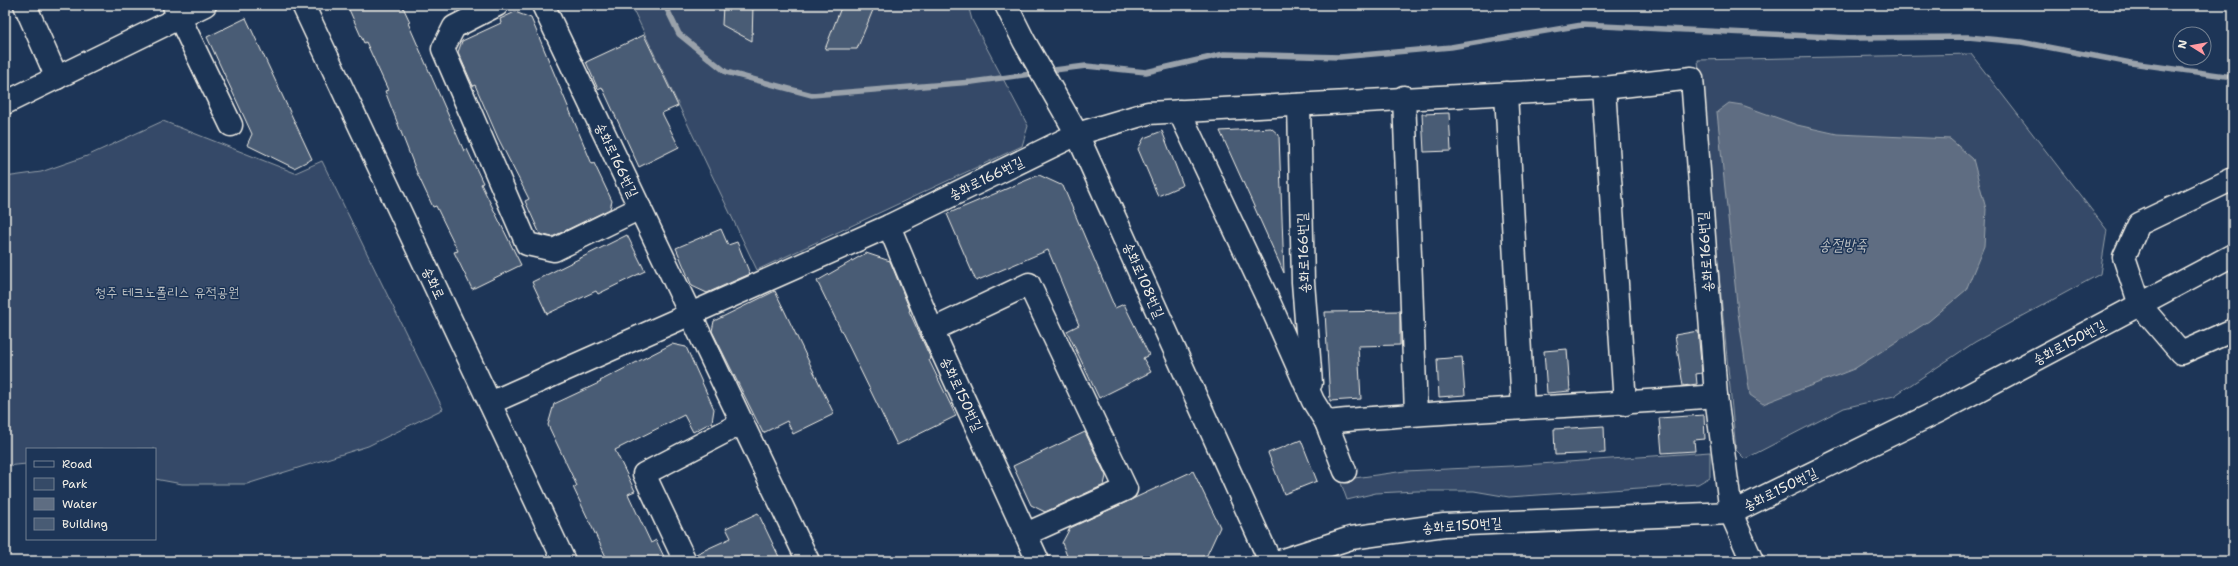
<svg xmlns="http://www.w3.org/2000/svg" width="2238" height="566" viewBox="0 0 2238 566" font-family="'Shantell Sans','Poor Story',sans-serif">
<rect width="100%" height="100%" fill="#1d3557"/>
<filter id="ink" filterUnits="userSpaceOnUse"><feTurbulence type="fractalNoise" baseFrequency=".025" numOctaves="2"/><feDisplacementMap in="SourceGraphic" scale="8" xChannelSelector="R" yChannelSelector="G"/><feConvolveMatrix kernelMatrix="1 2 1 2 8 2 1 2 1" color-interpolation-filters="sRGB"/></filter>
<g filter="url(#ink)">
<g fill="#354a67" stroke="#949ea8">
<path d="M 631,5 L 968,5 L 972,20 L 1028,126 L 1022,146 L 757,270 Z"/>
<path d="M 1971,54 L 2107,230 L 2100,274 L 1975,342 L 1894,396 L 1844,408 L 1745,459 L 1736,450 L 1698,60 Z"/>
<path d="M 163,121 L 295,173 L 322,161 L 443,409 L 368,446 L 247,484 L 182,484 L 155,479 L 155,449 L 27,449 L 27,464 L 5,466 L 5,177 L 41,172 L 87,156 Z"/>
<path d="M 1710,452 L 1710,477 L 1698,484 L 1509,497 L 1474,491 L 1417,491 L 1376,493 L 1347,500 L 1340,480 L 1405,471 L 1511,466 Z"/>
</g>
<path fill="#5e6d82" stroke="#9aa2ab" d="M 1729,103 L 1742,105 L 1797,125 L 1837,134 L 1950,139 L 1973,159 L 1986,209 L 1984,246 L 1966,290 L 1929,321 L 1854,369 L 1763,404 L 1750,395 L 1738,313 L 1717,112 Z"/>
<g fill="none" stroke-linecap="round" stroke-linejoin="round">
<g stroke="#9aa2ab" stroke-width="5.5">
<path d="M 665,5 L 679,34 L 726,72 L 812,95 L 972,82 L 1038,73"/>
<path d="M 1046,71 L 1086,66 L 1146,72 L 1224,54 L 1340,57 L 1451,47 L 1582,25 L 1854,38 L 1968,37 L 2021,42 L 2131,63 L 2233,77"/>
</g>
</g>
<g fill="#485b74" stroke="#f4f1e8">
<path d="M 347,5 L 402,5 L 410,22 L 408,23 L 464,151 L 467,149 L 483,183 L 481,184 L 521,265 L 472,289 L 454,252 L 458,251 L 436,206 L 433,207 L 417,173 L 385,91 L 388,90 L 366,42 L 364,43 Z"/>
<path d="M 723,5 L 753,5 L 752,41 L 722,25 Z"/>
<path d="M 842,5 L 875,5 L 857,49 L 825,49 Z"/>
<path d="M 515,12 L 531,18 L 592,164 L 594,163 L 612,201 L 610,209 L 552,237 L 540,234 L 525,201 L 529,199 L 498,138 L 475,85 L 473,86 L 458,52 L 462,41 L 501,23 L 500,19 Z"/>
<path d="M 246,18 L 312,159 L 294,168 L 247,145 L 252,134 L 207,37 Z"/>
<path d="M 644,35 L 678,106 L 662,113 L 679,147 L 639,167 L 602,87 L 598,89 L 586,62 Z"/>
<path d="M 1449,113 L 1451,151 L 1424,152 L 1422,114 Z"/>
<path d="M 1271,128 L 1279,135 L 1284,273 L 1220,131 Z"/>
<path d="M 1162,131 L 1183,185 L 1158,196 L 1138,149 L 1144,138 Z"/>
<path d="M 1039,175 L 1063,186 L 1115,308 L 1124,304 L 1149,355 L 1143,358 L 1151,372 L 1099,398 L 1067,331 L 1079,325 L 1048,250 L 976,281 L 947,214 Z"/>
<path d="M 721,229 L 728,245 L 737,242 L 750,274 L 707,293 L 692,286 L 676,248 Z"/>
<path d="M 627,235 L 645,271 L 598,294 L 596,291 L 547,314 L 532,282 Z"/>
<path d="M 866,253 L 890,261 L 910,310 L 909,311 L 931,359 L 929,360 L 956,416 L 897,445 L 817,281 Z"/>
<path d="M 775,291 L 834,414 L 793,434 L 787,421 L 763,433 L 712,331 L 714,321 Z"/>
<path d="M 1400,311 L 1400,345 L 1358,346 L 1361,399 L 1330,401 L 1325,312 Z"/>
<path d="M 1698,331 L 1702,373 L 1696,374 L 1697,384 L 1683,386 L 1675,335 Z"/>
<path d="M 672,344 L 686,347 L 714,409 L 712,422 L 693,432 L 684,415 L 615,450 L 635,491 L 628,494 L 651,543 L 656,540 L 666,561 L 608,561 L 573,487 L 577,486 L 548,425 L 554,404 L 601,382 L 600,381 Z"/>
<path d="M 1567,349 L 1570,391 L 1547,393 L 1544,351 Z"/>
<path d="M 1462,357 L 1465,395 L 1439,397 L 1437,359 Z"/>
<path d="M 1704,415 L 1705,439 L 1694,440 L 1695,451 L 1662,453 L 1659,418 Z"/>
<path d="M 1604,426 L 1605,453 L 1555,455 L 1554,429 Z"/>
<path d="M 1085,432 L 1106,476 L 1104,485 L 1045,512 L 1031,505 L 1013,466 Z"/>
<path d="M 1301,440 L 1317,481 L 1284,494 L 1268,453 Z"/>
<path d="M 1193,471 L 1220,527 L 1207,555 L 1194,561 L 1069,561 L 1062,543 L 1070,528 Z"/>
<path d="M 758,513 L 781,561 L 697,561 L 696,554 L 731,538 L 726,528 Z"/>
</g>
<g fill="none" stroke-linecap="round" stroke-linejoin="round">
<defs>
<g id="minor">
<path d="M 25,5 L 57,78"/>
<path d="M 303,5 L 564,561"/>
<path d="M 497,5 L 454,27 L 443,49 L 527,244 L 554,250 L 640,208"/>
<path d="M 543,5 L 808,561"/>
<path d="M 1006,5 L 1024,41 L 1077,134 L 1270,561"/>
<path d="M 174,6 L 231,125"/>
<path d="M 1604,88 L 1625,404"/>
<path d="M 1506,93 L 1523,408"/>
<path d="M 1404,97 L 1416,413"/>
<path d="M 5,103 L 205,5"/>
<path d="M 1299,105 L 1303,282 L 1311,383"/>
<path d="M 1179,111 L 1270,304 L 1313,401 L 1326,422 L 1345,471"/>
<path d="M 2233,179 L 2139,224 L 2124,257 L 2140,305 L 2181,353 L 2233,330"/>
<path d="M 889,226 L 932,330 L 1038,561"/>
<path d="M 932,330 L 1029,284 L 1126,489 L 1026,534"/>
<path d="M 490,403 L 889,226 L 1077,134 L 1148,113 L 1604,88 L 1692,78 L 1716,396 L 1731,513 L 1752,561"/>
<path d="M 1326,422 C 1456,409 1586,407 1716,396"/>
<path d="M 685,561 L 644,474 L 742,423"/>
<path d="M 1280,561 L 1351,538 L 1444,525 L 1731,513 L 1941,410 L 2233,255"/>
</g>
</defs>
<use href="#minor" stroke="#f4f1e8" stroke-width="25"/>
<use href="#minor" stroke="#1d3557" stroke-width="22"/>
</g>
</g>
<g text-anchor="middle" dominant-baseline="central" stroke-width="3" stroke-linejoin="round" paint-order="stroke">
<g font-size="14" fill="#f4f1e8" stroke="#1d3557">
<text transform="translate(617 160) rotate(64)">송화로166번길</text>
<text transform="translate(986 178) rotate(-26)">송화로166번길</text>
<text transform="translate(1705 252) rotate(-94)">송화로166번길</text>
<text transform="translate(1303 253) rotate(-92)">송화로166번길</text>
<text transform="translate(1144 280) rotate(66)">송화로108번길</text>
<text transform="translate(434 283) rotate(65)">송화로</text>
<text transform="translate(2069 342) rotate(-28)">송화로150번길</text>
<text transform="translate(962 394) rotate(65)">송화로150번길</text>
<text transform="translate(1780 489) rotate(-26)">송화로150번길</text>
<text transform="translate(1462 525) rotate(-4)">송화로150번길</text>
</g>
<g font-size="14" fill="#bbbfc1" stroke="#1d3557">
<text x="167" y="292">청주 테크노폴리스 유적공원</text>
</g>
<g font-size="15" font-style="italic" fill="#c0c3c4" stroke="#1d3557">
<text x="1843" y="245">송절방죽</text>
</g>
</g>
<rect width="2238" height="566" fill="none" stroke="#1d3557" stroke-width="20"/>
<rect x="10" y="10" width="2218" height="546" fill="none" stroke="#f4f1e8" stroke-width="1.5" filter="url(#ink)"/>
<rect x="26" y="448" width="130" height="92" fill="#1d3557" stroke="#738091"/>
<rect x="34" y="461" width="20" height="6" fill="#1d3557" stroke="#738091"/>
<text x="62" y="468" font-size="12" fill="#f4f1e8">Road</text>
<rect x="34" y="478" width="20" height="12" fill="#354a67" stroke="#738091"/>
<text x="62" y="488" font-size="12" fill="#f4f1e8">Park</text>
<rect x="34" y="498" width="20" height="12" fill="#5e6d82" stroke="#738091"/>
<text x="62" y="508" font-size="12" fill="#f4f1e8">Water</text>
<rect x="34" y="518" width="20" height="12" fill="#485b74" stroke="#738091"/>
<text x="62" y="528" font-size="12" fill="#f4f1e8">Building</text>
<g transform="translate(2192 46) rotate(281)"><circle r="19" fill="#1d3557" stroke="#738091"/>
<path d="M0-3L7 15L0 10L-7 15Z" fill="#ff9aa2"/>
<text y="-6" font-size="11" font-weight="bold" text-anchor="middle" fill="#f4f1e8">N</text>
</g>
</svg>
